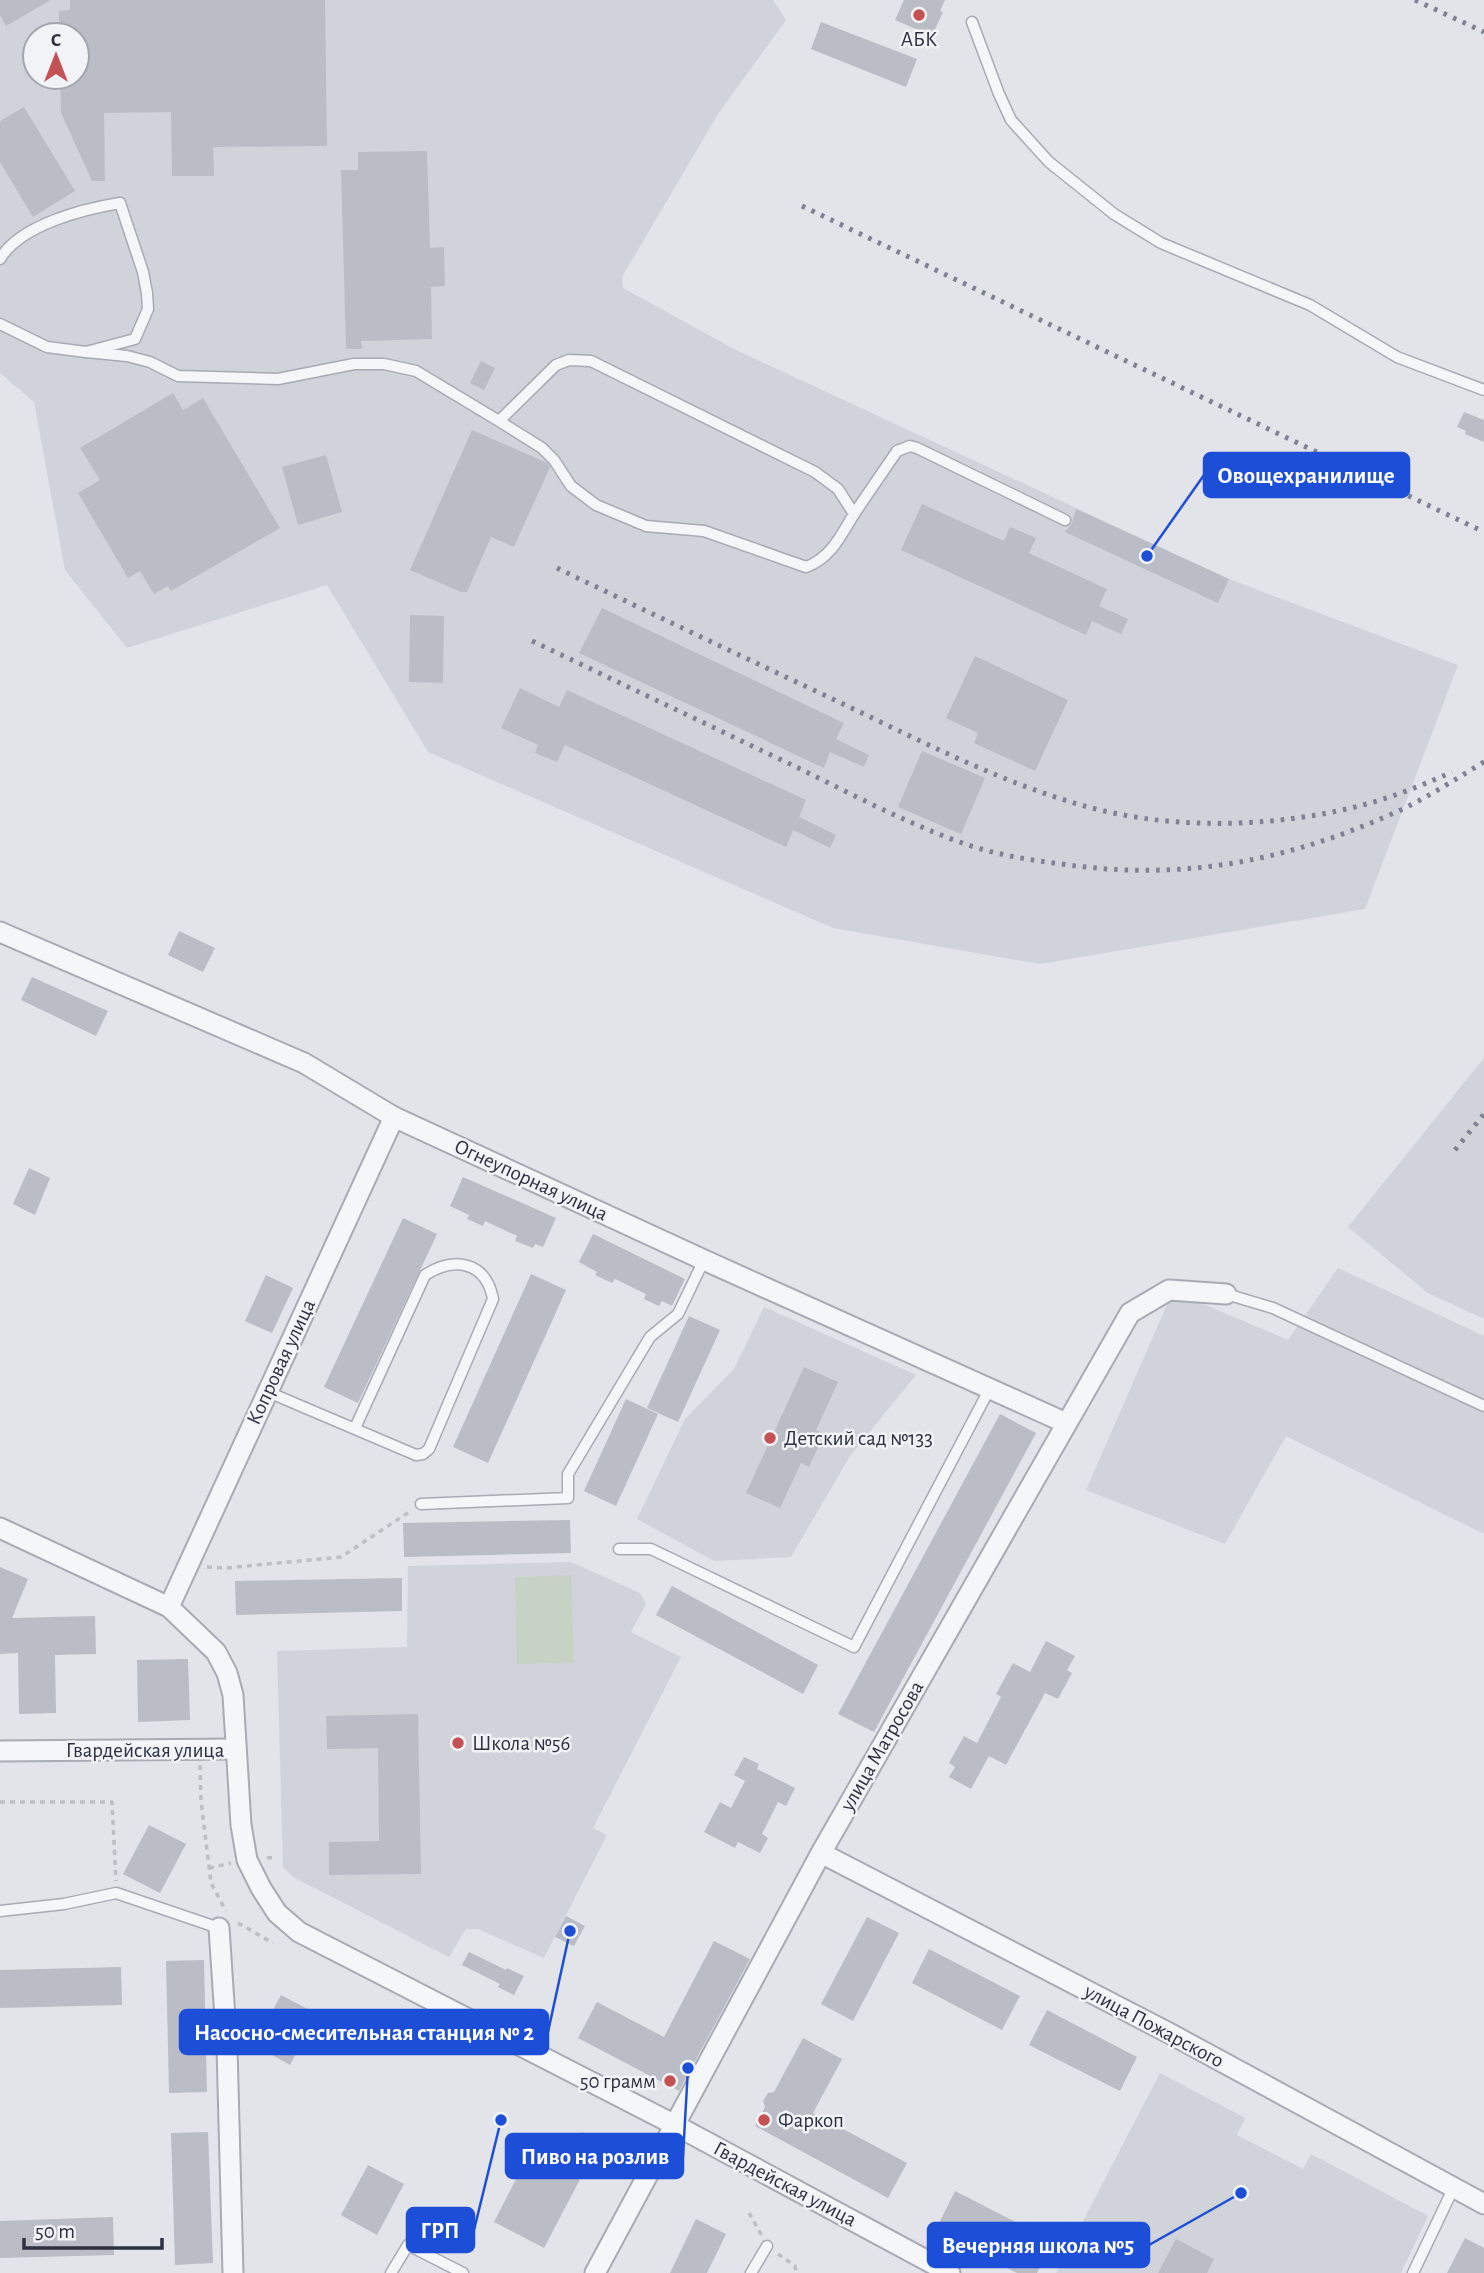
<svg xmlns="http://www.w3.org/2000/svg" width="1484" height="2273" viewBox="0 0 1484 2273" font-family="'Alegreya Sans',sans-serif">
<rect width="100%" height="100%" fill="#e2e4ea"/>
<g fill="#d1d3db" fill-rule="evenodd">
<path d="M 0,0 L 773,0 L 786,20 L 718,114 L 622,277 L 623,288 L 734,349 L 1229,579 L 1458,665 L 1365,909 L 1040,964 L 833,928 L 428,752 L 327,585 L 127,648 L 65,570 L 34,402 L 0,373 ZM 35,35 L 77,35 L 77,77 L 35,77 Z"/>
<path d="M 1484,1058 L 1484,1319 L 1428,1293 L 1348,1227 Z"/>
<path d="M 1338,1268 L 1484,1336 L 1484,1534 L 1286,1436 L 1225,1544 L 1086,1490 L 1173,1291 L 1288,1340 Z"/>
<path d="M 764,1307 L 916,1375 L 850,1456 L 791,1557 L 714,1561 L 637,1519 L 685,1419 L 734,1369 Z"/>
<path d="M 571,1562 L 640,1593 L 646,1604 L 631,1632 L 681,1657 L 593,1828 L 607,1835 L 544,1958 L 478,1929 L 466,1929 L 449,1957 L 293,1877 L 283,1867 L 277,1651 L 407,1647 L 408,1566 Z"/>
<path d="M 1160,2073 L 1245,2118 L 1237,2135 L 1303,2169 L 1311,2154 L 1428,2216 L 1401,2273 L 1056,2273 Z"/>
</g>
<path fill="#c6d3c4" d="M 571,1575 L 574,1663 L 517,1664 L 515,1577 Z"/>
<g fill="#babdc6">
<path d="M 0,0 L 51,0 L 6,26 L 0,15 Z"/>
<path d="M 70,0 L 325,0 L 327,146 L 213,147 L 214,176 L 172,176 L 171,112 L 104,113 L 105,181 L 92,181 L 61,113 L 60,77 L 77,77 L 77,35 L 59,35 L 59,11 L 70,10 Z"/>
<path d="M 904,0 L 945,0 L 940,11 L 943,12 L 932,36 L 895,20 Z"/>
<path d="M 821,22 L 917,59 L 906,87 L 811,49 Z"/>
<path d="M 24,107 L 75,191 L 33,217 L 0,162 L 0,121 Z"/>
<path d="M 427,151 L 430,248 L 444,247 L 445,286 L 431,287 L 432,339 L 361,341 L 362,349 L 346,349 L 341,170 L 358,170 L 358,152 Z"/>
<path d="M 481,361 L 495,368 L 484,390 L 470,383 Z"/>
<path d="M 173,393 L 183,410 L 203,398 L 280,528 L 171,591 L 168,586 L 154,594 L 140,571 L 128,578 L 78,493 L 100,480 L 80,448 Z"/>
<path d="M 1464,412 L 1484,420 L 1484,442 L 1465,434 L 1466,431 L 1457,427 Z"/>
<path d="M 472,430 L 547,463 L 550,467 L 514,547 L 491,537 L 467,592 L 461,592 L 410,570 Z"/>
<path d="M 326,455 L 342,512 L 298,525 L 282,467 Z"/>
<path d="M 922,504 L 1004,541 L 1010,527 L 1036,538 L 1029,553 L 1107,589 L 1099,606 L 1128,619 L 1121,634 L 1092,621 L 1086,635 L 901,550 Z"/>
<path d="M 1076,509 L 1229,579 L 1218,603 L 1065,532 L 1072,523 Z"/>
<path d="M 602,608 L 844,723 L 836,739 L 869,755 L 864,767 L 830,752 L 824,768 L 579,653 Z"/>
<path d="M 410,615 L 444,616 L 443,683 L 409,682 Z"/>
<path d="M 975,656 L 1068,700 L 1035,771 L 974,743 L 978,733 L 946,718 Z"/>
<path d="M 520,688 L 559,707 L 567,690 L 806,800 L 799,817 L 836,835 L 830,848 L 793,830 L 786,847 L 565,745 L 557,762 L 535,753 L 538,745 L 501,728 Z"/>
<path d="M 922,751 L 985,778 L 961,834 L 898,807 Z"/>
<path d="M 179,931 L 215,948 L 203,972 L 168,955 Z"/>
<path d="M 32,977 L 108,1011 L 96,1036 L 21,1000 Z"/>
<path d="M 29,1168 L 50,1178 L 35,1215 L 13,1204 Z"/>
<path d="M 463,1177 L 556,1218 L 543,1247 L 535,1244 L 533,1248 L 515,1241 L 517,1236 L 485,1221 L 483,1226 L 467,1219 L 469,1215 L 450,1206 Z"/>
<path d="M 403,1218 L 437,1234 L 358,1403 L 324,1387 Z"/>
<path d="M 593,1234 L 685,1279 L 672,1306 L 662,1301 L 659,1306 L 644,1299 L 646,1294 L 615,1279 L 612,1283 L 595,1275 L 597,1272 L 579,1262 Z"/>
<path d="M 531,1274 L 566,1290 L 488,1463 L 453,1447 Z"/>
<path d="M 266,1275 L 293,1288 L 272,1333 L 245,1321 Z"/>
<path d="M 689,1316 L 720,1330 L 678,1422 L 647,1408 Z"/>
<path d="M 804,1367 L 838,1382 L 816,1430 L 824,1434 L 809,1467 L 801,1463 L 780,1508 L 746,1493 Z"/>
<path d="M 626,1399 L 658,1414 L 616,1506 L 584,1491 Z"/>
<path d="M 1000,1414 L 1036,1433 L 874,1732 L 838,1714 Z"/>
<path d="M 570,1520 L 571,1553 L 404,1557 L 403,1523 Z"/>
<path d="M 0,1567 L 28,1579 L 12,1618 L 95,1616 L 96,1654 L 55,1655 L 56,1713 L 19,1714 L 18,1653 L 0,1654 Z"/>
<path d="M 402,1578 L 402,1611 L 236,1615 L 235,1581 Z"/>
<path d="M 672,1586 L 818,1665 L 803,1694 L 656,1615 Z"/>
<path d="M 1046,1641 L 1075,1656 L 1067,1670 L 1072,1673 L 1058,1699 L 1045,1693 L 1006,1765 L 989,1756 L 971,1789 L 949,1777 L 955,1767 L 949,1763 L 964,1736 L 977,1743 L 1001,1697 L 996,1694 L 1013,1663 L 1030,1672 Z"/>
<path d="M 188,1659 L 190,1720 L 138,1722 L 137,1660 Z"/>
<path d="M 418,1714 L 421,1874 L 329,1875 L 329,1842 L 379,1841 L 378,1748 L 327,1749 L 326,1716 Z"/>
<path d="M 744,1757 L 759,1764 L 757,1769 L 795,1788 L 786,1806 L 778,1802 L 762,1834 L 768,1838 L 760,1853 L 738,1842 L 735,1848 L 704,1832 L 720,1802 L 731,1808 L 745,1781 L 734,1775 Z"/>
<path d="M 149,1825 L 186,1844 L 160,1893 L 123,1874 Z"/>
<path d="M 566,1916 L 585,1926 L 574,1946 L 555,1937 Z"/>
<path d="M 867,1917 L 899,1933 L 853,2021 L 821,2004 Z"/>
<path d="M 714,1941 L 750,1959 L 679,2091 L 578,2038 L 597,2002 L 664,2037 Z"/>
<path d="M 929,1949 L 1020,1996 L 1002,2030 L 912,1983 Z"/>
<path d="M 469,1952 L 506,1970 L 507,1968 L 524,1976 L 514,1995 L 498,1987 L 500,1984 L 462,1965 Z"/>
<path d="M 204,1960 L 207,2092 L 169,2093 L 166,1961 Z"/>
<path d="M 121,1967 L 122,2005 L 0,2008 L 0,1970 Z"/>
<path d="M 281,1995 L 317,2014 L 290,2065 L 254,2045 Z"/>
<path d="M 1047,2010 L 1137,2057 L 1120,2091 L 1029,2045 Z"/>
<path d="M 803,2038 L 842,2059 L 813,2113 L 907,2163 L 888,2198 L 755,2126 L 765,2107 L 763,2101 L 768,2093 L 774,2092 Z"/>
<path d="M 208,2132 L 213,2263 L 175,2265 L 171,2133 Z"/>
<path d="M 583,2132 L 606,2144 L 594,2167 L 588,2164 L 544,2248 L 494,2222 L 537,2138 L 556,2148 L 558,2144 L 573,2152 Z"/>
<path d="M 368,2165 L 404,2184 L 377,2235 L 341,2215 Z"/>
<path d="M 955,2191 L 1053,2241 L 1037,2273 L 1017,2273 L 935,2231 Z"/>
<path d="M 113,2217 L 114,2255 L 0,2258 L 0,2221 Z"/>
<path d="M 696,2219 L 726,2234 L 707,2273 L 670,2273 Z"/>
<path d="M 1465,2238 L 1484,2248 L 1484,2273 L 1447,2273 Z"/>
<path d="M 1176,2239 L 1214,2259 L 1207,2273 L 1158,2273 Z"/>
</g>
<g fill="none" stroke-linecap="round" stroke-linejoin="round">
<defs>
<g id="service">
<path d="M 972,22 L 999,94 L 1011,120 L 1049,162 L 1114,214 L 1161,243 L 1310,305 L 1397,357 L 1484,390"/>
<path d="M 0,259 C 20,225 83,209 120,203 L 143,272 L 147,293 L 148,309 L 135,339 L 86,352 L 47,347 L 0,324"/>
<path d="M 86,352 L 127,356 L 150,362 L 178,376 L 278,379 L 354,364 L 384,364 L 416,371 L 499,421 L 556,365 L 569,360 L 591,361 L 815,472 L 838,489 L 854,514 C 841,535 831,558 806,567 L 704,531 L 646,526 L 596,505 L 571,486 L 554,460 L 542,448 L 499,421"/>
<path d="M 854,514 L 897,451 L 910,446 L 917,448 L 1065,520"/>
<path d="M 1226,1294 L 1273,1308 L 1484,1406"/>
<path d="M 268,1392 L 416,1455 L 423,1454 L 429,1449 L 493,1299 C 486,1262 455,1256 425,1275 L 355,1428"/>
<path d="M 421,1504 L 568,1498 L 568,1474 L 650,1337 L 678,1314 L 704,1260"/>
<path d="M 619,1549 L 651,1549 L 854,1647 L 990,1388"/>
<path d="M 0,1911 L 64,1904 L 116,1893 L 219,1928"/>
<path d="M 391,2273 L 408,2245 L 463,2273"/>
<path d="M 751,2273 L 767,2246"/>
<path d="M 1413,2273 L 1453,2189"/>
</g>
<g id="minor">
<path d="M 0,932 L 304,1063 L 394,1117 L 704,1260 L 1066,1423"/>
<path d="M 0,1528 L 169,1607 L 216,1652 L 227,1673 L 233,1695 L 241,1825 L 247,1860 L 261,1888 L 277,1913 L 299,1932 L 675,2125 L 950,2273"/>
<path d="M 169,1607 L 394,1117"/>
<path d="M 0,1751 L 235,1749"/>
<path d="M 821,1853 L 1169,2033 L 1484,2204"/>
<path d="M 219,1928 L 227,2048 L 233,2273"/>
<path d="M 595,2273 L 821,1853 L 1130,1313 L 1169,1290 L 1226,1294"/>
</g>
</defs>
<use href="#service" stroke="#a8aab4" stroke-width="13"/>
<use href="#minor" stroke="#a8aab4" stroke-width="23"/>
<g stroke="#bdbfc4" stroke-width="3.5" stroke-dasharray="5 5" stroke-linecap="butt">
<path d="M 207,1567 L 226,1568 L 341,1557 L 409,1512"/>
<path d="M 200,1765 L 201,1801 L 211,1883 L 226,1911"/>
<path d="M 0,1802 L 112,1802 L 116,1881"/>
<path d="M 267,1858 L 277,1857"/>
<path d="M 209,1868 L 231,1863"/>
<path d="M 238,1923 L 273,1943"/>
<path d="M 749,2213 L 762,2236"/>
<path d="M 778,2254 L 795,2266 L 796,2273"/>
</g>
<use href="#service" stroke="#f5f6f8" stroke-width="10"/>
<use href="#minor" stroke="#f5f6f8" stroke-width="19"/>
<g stroke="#7d8292" stroke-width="5" stroke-dasharray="3.5 7" stroke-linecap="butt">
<path d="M 1415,0 L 1484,32"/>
<path d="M 802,206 L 1484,532"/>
<path d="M 557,568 C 652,614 748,659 843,704 C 917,739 992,778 1071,802 C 1163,831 1270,829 1363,805 C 1393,797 1423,785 1452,772"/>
<path d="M 532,641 C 618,682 704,723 790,764 C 848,792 907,824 968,845 C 998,855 1030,860 1062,864 C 1177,881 1280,863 1387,816 C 1421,802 1452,781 1484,762"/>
<path d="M 1455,1150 L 1484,1114"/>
</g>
</g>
<g fill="#c45254" stroke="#f2f3f7" stroke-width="2.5">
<circle cx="919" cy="15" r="7"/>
<circle cx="770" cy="1438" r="7"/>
<circle cx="458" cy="1743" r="7"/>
<circle cx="670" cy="2081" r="7"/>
<circle cx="764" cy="2120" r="7"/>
</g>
<g text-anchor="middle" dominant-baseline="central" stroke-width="5" stroke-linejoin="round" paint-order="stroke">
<g font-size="21" fill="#2c3040" stroke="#f2f3f7" text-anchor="start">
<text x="919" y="39" text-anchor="middle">АБК</text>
<text x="784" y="1438">Детский сад №133</text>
<text x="472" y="1743">Школа №56</text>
<text x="656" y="2081" text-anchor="end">50 грамм</text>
<text x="778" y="2120">Фаркоп</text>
</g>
<g font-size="21" fill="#2c3040" stroke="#f2f3f7">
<text transform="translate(531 1180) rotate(25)">Огнеупорная улица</text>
<text transform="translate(281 1362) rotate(-65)">Копровая улица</text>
<text transform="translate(882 1746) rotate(-60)">улица Матросова</text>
<text x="145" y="1750">Гвардейская улица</text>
<text transform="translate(1154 2026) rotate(28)">улица Пожарского</text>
<text transform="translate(785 2184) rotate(28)">Гвардейская улица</text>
</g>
</g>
<path fill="none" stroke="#1d4ed8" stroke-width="2.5" d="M1147 556L1204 475M570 1931L548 2032M688 2068L683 2156M501 2120L474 2230M1241 2193L1149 2245"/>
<g fill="#1d4ed8" stroke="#f2f3f7" stroke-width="2.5">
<circle cx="1147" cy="556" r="7"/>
<circle cx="570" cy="1931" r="7"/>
<circle cx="688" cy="2068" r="7"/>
<circle cx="501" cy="2120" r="7"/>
<circle cx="1241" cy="2193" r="7"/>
</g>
<g fill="#1d4ed8" stroke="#1d4ed8" stroke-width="2.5">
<rect x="1204" y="453" width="205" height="44" rx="7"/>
<rect x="180" y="2010" width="368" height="44" rx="7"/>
<rect x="506" y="2134" width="177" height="44" rx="7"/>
<rect x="407" y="2208" width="67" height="44" rx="7"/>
<rect x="928" y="2223" width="221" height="44" rx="7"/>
</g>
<g font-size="23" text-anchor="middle" font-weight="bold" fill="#fff">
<text x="1306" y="483">Овощехранилище</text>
<text x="364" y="2040">Насосно-смесительная станция № 2</text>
<text x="595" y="2164">Пиво на розлив</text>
<text x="440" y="2238">ГРП</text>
<text x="1038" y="2253">Вечерняя школа №5</text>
</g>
<g transform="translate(56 56)"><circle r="33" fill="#f2f3f7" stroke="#a3a5ae" stroke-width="2"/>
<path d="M0-5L12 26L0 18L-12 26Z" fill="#c45254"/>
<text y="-10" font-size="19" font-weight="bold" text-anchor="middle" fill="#2c3040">С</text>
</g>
<path d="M24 2238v10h138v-10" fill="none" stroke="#2c3040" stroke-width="3.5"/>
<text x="35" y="2238" font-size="21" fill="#2c3040" stroke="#f2f3f7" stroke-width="5" paint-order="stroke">50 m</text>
</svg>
